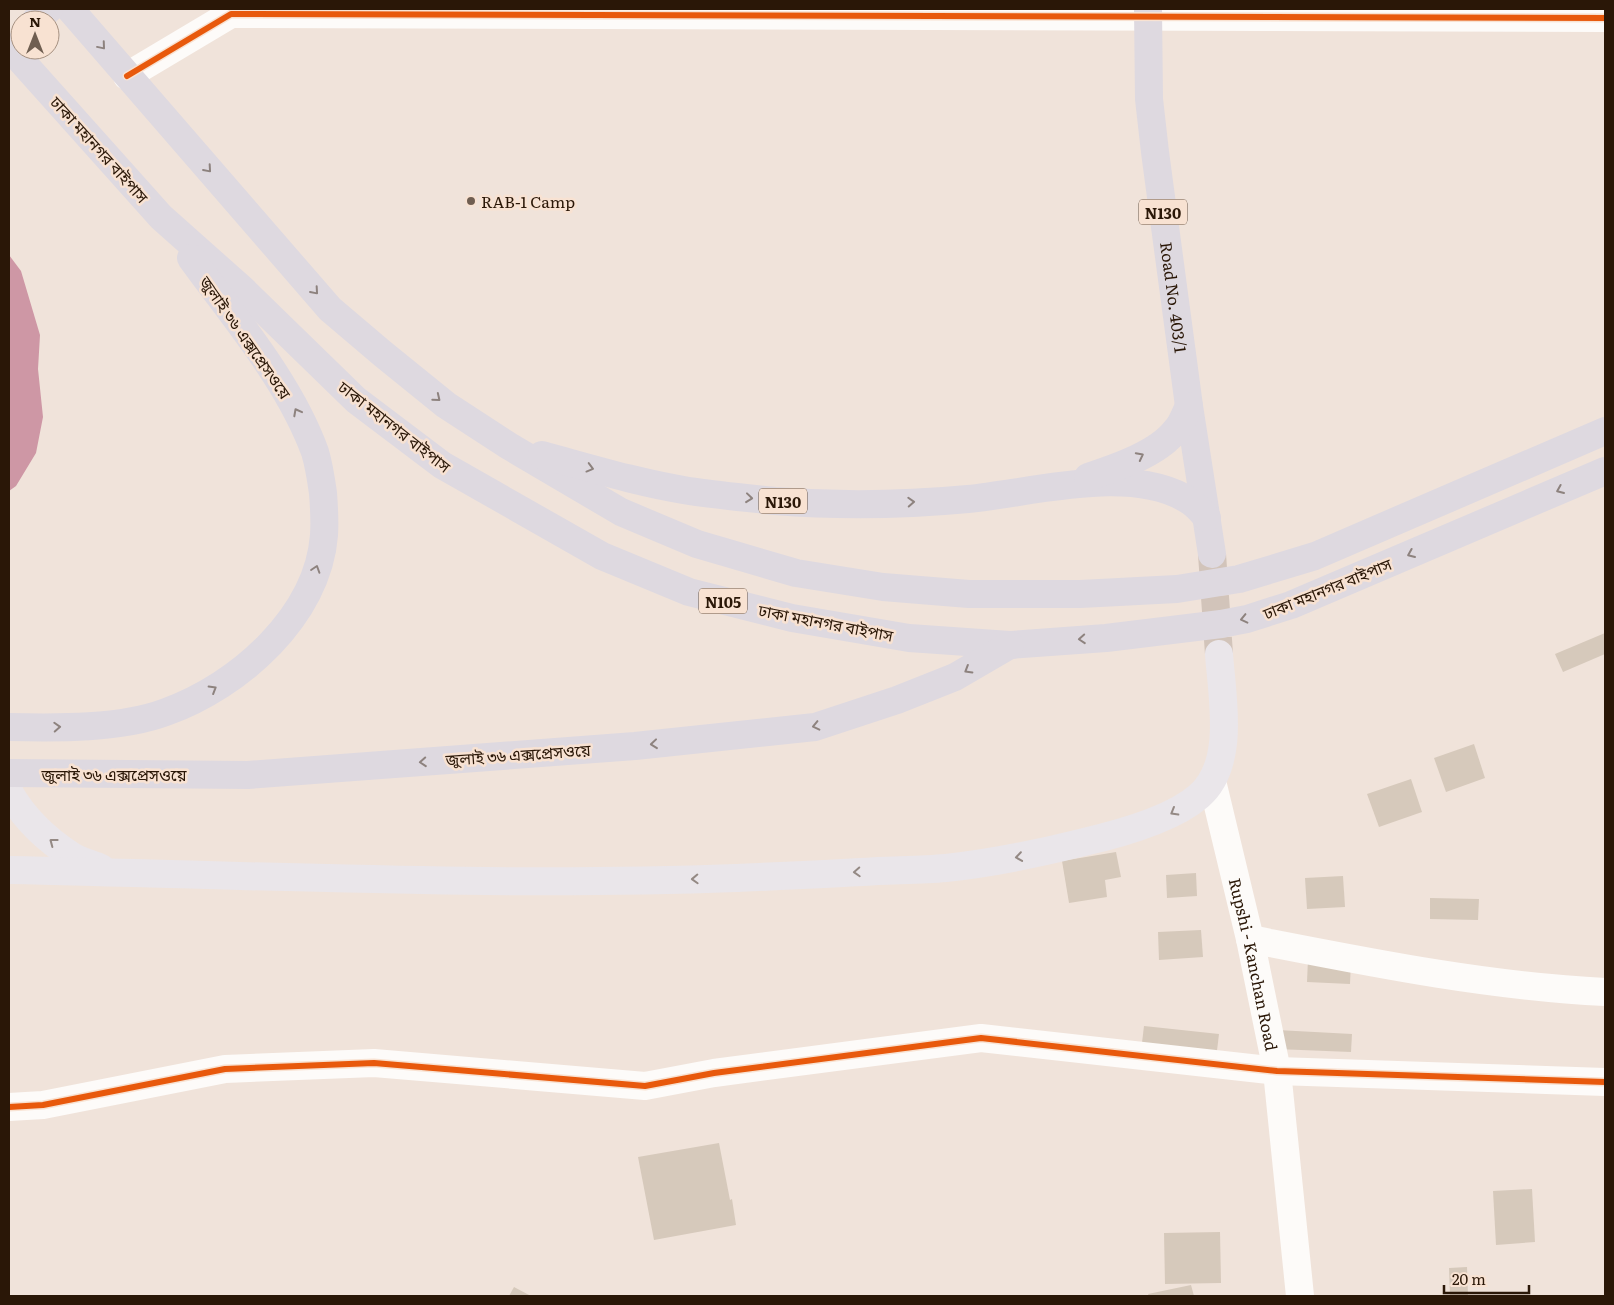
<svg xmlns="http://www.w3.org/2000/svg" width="1614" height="1305" viewBox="0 0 1614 1305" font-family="Literata,'Noto Sans Bengali',serif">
<rect width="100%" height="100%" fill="#f0e3da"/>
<path fill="#ce97a5" d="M 9,255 L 21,271 L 40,335 L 38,369 L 43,417 L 36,453 L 16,486 L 9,491 Z"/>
<g fill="#d6c9bb">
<path d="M 1605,633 L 1605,654 L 1563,672 L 1555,654 Z"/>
<path d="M 1474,744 L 1485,778 L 1446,792 L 1434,758 Z"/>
<path d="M 1411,779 L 1422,812 L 1379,827 L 1367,794 Z"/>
<path d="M 1116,852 L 1121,877 L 1105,880 L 1107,897 L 1069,903 L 1062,861 Z"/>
<path d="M 1196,873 L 1197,896 L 1167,898 L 1166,875 Z"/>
<path d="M 1343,876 L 1345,907 L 1307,909 L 1305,878 Z"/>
<path d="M 1430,898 L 1479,899 L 1478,920 L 1430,919 Z"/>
<path d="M 1201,930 L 1203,957 L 1159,960 L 1158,932 Z"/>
<path d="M 1308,959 L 1351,961 L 1350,984 L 1307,982 Z"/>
<path d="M 1144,1026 L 1219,1034 L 1216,1059 L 1141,1051 Z"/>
<path d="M 1277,1030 L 1352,1034 L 1351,1052 L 1276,1049 Z"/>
<path d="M 719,1143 L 730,1200 L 732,1199 L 736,1225 L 654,1240 L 638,1157 Z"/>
<path d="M 1532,1189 L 1535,1242 L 1496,1245 L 1493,1191 Z"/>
<path d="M 1220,1232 L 1221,1283 L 1165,1284 L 1164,1233 Z"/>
<path d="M 1467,1267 L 1468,1296 L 1450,1296 L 1449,1268 Z"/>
<path d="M 1191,1285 L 1194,1296 L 1149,1296 L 1148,1294 Z"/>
<path d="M 514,1287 L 531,1296 L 509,1296 Z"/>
</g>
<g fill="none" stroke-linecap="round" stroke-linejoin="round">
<path stroke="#d2c4ba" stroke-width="28" stroke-dasharray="28 14" stroke-linecap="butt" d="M 1212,554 L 1219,654"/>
<g stroke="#fdfbf9" stroke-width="28">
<path d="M 127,76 L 231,14 L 1605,18"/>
<path id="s1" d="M 1212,781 L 1250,939 L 1277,1071 L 1300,1296"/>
<path d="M 1250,939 C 1368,962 1485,986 1605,992"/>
<path d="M 9,1107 L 43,1105 L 225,1069 L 374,1063 L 645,1086 L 714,1073 L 981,1038 L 1277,1071 L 1605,1082"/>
</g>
<g stroke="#eae6ea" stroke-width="28">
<path d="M 9,792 C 24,818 47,840 72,856 C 80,861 92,864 101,868"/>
<path d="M 9,870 C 251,875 494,887 736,878 C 783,876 831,874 878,871 C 901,870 924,870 946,868 C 992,863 1036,854 1080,843 C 1115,835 1172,820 1199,796 C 1236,764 1222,697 1219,654"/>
</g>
<g stroke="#ded9e0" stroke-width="28">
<path d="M 70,9 L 330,309 L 383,354 L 446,405 L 509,446 L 621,512 L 697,544 L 796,573 L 883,587 L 969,594 L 1080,594 L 1177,589 L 1239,579 L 1315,556 L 1605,431"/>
<path id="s2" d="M 1148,9 L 1149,99 L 1155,152 L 1189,406 L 1212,554"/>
<path d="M 36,20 L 49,9"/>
<path d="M 9,47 L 161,217 L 242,289 L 356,400 L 442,465 L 602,556 L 689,592 L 792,618 L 909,638 L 1010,645 L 1106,638 L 1221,624 L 1247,619 L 1291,605 L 1605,471"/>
<path d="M 542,455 C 590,468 639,483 689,491 C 717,495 747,498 775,501 C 839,506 904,505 968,499 C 1032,493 1134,463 1191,502 C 1197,506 1202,512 1207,518"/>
<path d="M 1088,477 C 1115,468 1158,454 1176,430 C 1182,424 1185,414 1189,406"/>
<path d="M 9,727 C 57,728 121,729 166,712 C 239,686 318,616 324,535 C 325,521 324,506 323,493 C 321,479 319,465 315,452 C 289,381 235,319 191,258"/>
<path d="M 9,773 L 248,775 L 635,746 L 815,727 L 897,700 L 955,677 L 1010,645"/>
</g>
<defs>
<g id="cycleway">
<path d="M 127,76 L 231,14 L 1605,18"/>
<path d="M 9,1107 L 43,1105 L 225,1069 L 374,1063 L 645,1086 L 714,1073 L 981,1038 L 1277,1071 L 1605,1082"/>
</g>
</defs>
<use href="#cycleway" stroke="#f8e2d2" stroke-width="9"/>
<use href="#cycleway" stroke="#e8590c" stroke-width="6"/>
</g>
<defs><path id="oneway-chevron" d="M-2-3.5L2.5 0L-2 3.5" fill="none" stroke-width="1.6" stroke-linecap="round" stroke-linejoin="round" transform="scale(1.25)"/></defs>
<g stroke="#8d827e">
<use href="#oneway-chevron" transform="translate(102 46) rotate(50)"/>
<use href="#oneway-chevron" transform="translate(208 169) rotate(49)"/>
<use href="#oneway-chevron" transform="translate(315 291) rotate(49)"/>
<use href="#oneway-chevron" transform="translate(437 398) rotate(39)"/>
<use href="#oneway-chevron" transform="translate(297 412) rotate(-118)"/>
<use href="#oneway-chevron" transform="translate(1140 456) rotate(-27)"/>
<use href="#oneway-chevron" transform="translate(590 468) rotate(15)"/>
<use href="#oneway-chevron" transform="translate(1560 490) rotate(157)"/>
<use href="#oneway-chevron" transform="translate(749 498) rotate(6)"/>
<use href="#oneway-chevron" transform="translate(911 502) rotate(-3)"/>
<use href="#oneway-chevron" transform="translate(1411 554) rotate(157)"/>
<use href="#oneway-chevron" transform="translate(316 569) rotate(-72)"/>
<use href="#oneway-chevron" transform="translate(1244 619) rotate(167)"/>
<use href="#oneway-chevron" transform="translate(1082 639) rotate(176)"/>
<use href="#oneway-chevron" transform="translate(968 670) rotate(149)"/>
<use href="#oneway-chevron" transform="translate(213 689) rotate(-31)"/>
<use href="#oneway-chevron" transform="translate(816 726) rotate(167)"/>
<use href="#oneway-chevron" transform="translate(57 727) rotate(-3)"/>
<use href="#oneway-chevron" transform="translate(654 744) rotate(174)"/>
<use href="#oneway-chevron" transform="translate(423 762) rotate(176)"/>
</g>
<g stroke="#948984">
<use href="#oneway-chevron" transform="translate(1174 812) rotate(150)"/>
<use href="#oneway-chevron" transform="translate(53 842) rotate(-143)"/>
<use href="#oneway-chevron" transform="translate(1019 857) rotate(172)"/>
<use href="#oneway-chevron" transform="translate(857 872) rotate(177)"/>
<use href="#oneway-chevron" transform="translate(695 879) rotate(178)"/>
</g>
<circle fill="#6f5e51" stroke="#f8e2d2" stroke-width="2" cx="471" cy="201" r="5"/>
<g text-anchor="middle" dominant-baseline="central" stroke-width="5" stroke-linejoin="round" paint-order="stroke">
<g fill="#f8e2d2" stroke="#685444" stroke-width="1">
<rect x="1139" y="199.5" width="48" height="25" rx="4"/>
<rect x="759" y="488.5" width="48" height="25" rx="4"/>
<rect x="699" y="588.5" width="48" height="25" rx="4"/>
</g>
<g font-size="15" font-weight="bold" fill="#2a1707">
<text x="1163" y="212">N130</text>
<text x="783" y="501">N130</text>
<text x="723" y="601">N105</text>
</g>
<g font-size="16" fill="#2a1707" stroke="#f8e2d2">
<text transform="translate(100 149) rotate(48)">ঢাকা মহানগর বাইপাস</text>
<text stroke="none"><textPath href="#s2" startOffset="290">Road No. 403/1</textPath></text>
<text transform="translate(246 337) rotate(55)">জুলাই ৩৬ এক্সপ্রেসওয়ে</text>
<text transform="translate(395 426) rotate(38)">ঢাকা মহানগর বাইপাস</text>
<text transform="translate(1327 588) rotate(-22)">ঢাকা মহানগর বাইপাস</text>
<text transform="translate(826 622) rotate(11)">ঢাকা মহানগর বাইপাস</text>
<text transform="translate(518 754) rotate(-4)">জুলাই ৩৬ এক্সপ্রেসওয়ে</text>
<text x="114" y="774">জুলাই ৩৬ এক্সপ্রেসওয়ে</text>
<text stroke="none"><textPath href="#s1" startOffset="188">Rupshi - Kanchan Road</textPath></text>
</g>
<g font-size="16" fill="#2a1707" stroke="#f8e2d2" text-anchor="start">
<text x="481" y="201">RAB-1 Camp</text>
</g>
</g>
<rect width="1614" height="1305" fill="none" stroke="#2a1707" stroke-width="20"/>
<g transform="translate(35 35)"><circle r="24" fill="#f8e2d2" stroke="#a69181"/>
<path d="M0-4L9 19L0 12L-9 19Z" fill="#6f5e51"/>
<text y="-8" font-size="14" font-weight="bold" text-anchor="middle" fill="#2a1707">N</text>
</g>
<path d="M1444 1285v8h85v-8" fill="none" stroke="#2a1707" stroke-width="2.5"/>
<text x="1452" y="1285" font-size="15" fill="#2a1707" stroke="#f8e2d2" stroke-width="4" paint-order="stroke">20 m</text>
</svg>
